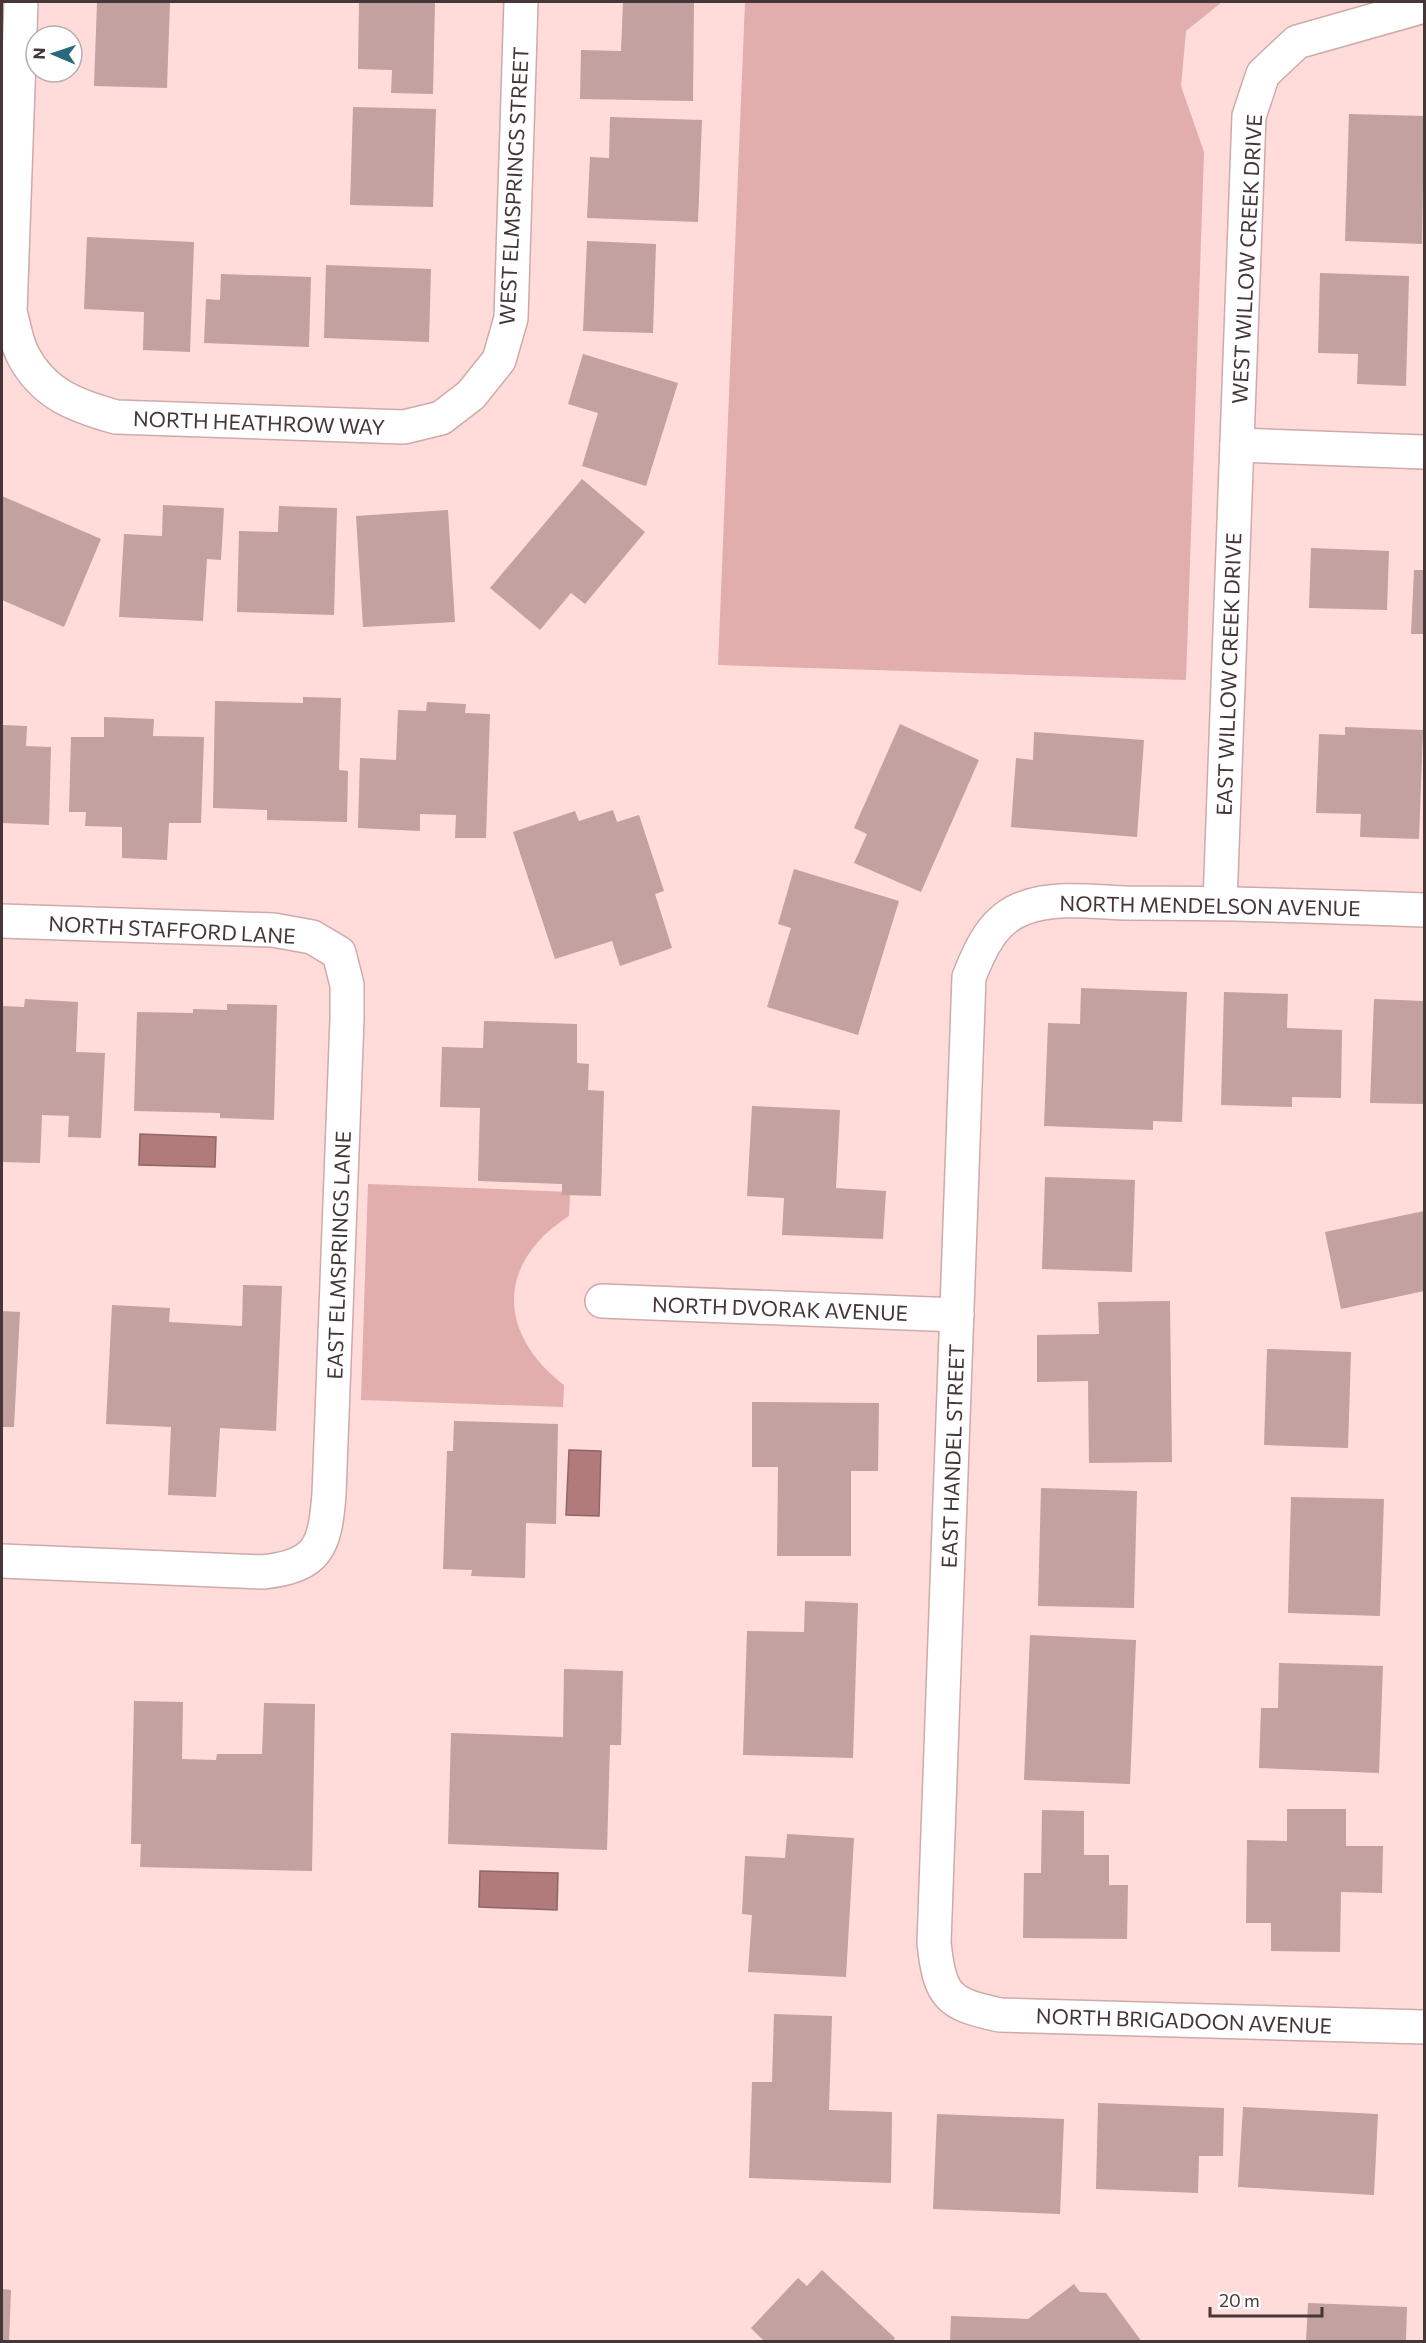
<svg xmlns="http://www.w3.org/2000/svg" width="1426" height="2343" viewBox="0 0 1426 2343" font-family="Commissioner,sans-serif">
<rect width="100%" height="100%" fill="#ffdbda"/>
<g fill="#e1aead">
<path d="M 745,2 L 1222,2 L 1186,31 L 1181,86 L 1204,152 L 1186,680 L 718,665 Z"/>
<path d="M 368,1184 L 570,1192 L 569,1216 C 496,1263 497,1333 564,1385 L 563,1407 L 361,1400 Z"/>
</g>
<g fill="#b07b7a" stroke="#906766" stroke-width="1.5">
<path d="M 140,1134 L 216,1137 L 215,1167 L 139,1165 Z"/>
<path d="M 569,1450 L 601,1451 L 599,1516 L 566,1515 Z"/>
<path d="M 480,1871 L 558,1873 L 557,1910 L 479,1907 Z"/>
</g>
<g fill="#c2a1a0">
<path d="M 97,2 L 170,2 L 167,88 L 94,86 Z"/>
<path d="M 359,2 L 435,2 L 433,94 L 391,93 L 392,70 L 358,69 Z"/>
<path d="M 623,2 L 694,2 L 693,101 L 580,99 L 581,50 L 621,51 Z"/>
<path d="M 353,107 L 436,109 L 433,207 L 350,205 Z"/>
<path d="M 1349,114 L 1424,116 L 1422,244 L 1345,241 Z"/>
<path d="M 610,117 L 702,120 L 698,222 L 587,218 L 590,157 L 609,158 Z"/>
<path d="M 87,237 L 194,242 L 190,352 L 143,350 L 144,312 L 84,309 Z"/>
<path d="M 587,241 L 656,244 L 653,333 L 583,331 Z"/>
<path d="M 326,265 L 431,269 L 429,342 L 324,338 Z"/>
<path d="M 1320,273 L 1409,276 L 1406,386 L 1357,384 L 1358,354 L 1318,353 Z"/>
<path d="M 221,274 L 311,277 L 309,347 L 204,343 L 206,299 L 220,300 Z"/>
<path d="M 583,354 L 678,383 L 646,486 L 582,466 L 598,413 L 568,404 Z"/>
<path d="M 582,479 L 645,532 L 585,604 L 571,593 L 540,630 L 490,588 Z"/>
<path d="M 2,496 L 101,539 L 64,627 L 2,600 Z"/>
<path d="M 163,505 L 224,508 L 221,560 L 207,559 L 203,621 L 119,617 L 124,534 L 162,536 Z"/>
<path d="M 279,506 L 337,508 L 334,615 L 237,612 L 239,531 L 278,532 Z"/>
<path d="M 448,510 L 455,622 L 363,627 L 356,516 Z"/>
<path d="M 1311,548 L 1389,551 L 1387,610 L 1309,608 Z"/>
<path d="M 1414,570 L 1424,570 L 1424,634 L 1411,634 Z"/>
<path d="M 303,697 L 341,698 L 339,770 L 348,771 L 347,822 L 267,820 L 267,810 L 213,808 L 215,701 L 303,703 Z"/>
<path d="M 427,702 L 466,704 L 465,713 L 490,714 L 486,838 L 455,838 L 456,815 L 420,814 L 420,831 L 358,828 L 360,758 L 396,760 L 398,710 L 426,711 Z"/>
<path d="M 104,717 L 154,719 L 153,736 L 204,737 L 201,823 L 169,823 L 167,860 L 122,858 L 122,827 L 85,826 L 86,812 L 69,812 L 71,737 L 104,737 Z"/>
<path d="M 900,724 L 979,760 L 921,892 L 854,863 L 867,834 L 854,828 Z"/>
<path d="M 2,725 L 27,726 L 26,746 L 51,747 L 49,825 L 2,823 Z"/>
<path d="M 1345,727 L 1423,730 L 1419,839 L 1360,837 L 1361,814 L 1316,813 L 1319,734 L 1345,735 Z"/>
<path d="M 1034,732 L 1144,740 L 1137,837 L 1011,827 L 1016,758 L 1033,760 Z"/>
<path d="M 613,810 L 617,822 L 639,815 L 664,891 L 655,894 L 672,948 L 620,966 L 612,941 L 555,959 L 513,832 L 575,811 L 579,821 Z"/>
<path d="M 794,869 L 899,901 L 858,1035 L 767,1007 L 791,928 L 778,924 Z"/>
<path d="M 1081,988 L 1187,992 L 1182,1122 L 1153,1121 L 1153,1130 L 1044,1126 L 1048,1023 L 1080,1024 Z"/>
<path d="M 1224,992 L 1288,994 L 1287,1028 L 1342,1030 L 1341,1098 L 1292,1097 L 1292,1107 L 1221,1105 Z"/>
<path d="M 25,999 L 78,1002 L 76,1052 L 105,1053 L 101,1138 L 68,1137 L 69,1116 L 42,1115 L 40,1163 L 2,1162 L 2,1006 L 24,1007 Z"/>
<path d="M 1374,999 L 1424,1001 L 1424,1104 L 1370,1103 Z"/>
<path d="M 227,1004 L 277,1005 L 274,1120 L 220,1118 L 220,1113 L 134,1111 L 137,1012 L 193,1013 L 193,1009 L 227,1010 Z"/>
<path d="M 484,1021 L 577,1024 L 577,1063 L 589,1064 L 588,1090 L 604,1091 L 601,1196 L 562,1195 L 562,1184 L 478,1181 L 480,1108 L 440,1107 L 442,1047 L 483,1048 Z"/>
<path d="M 752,1106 L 840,1110 L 836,1188 L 886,1191 L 883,1239 L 782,1235 L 784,1198 L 747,1196 Z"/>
<path d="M 1045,1177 L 1135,1180 L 1132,1272 L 1042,1269 Z"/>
<path d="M 1424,1211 L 1424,1291 L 1341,1309 L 1325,1232 Z"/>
<path d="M 243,1285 L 282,1286 L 276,1431 L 220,1428 L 216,1497 L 168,1495 L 171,1427 L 106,1424 L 112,1305 L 170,1308 L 169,1322 L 242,1326 Z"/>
<path d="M 1170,1301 L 1172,1462 L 1089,1463 L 1088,1381 L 1037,1382 L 1037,1335 L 1099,1334 L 1098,1302 Z"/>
<path d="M 2,1311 L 20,1312 L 14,1427 L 2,1427 Z"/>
<path d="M 1267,1349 L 1351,1352 L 1348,1448 L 1264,1445 Z"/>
<path d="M 752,1402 L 879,1403 L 878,1471 L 851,1471 L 851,1556 L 777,1556 L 778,1467 L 752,1467 Z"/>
<path d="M 454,1421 L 558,1424 L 556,1524 L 526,1523 L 525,1578 L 471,1576 L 472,1570 L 443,1569 L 447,1451 L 453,1451 Z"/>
<path d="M 1041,1488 L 1137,1491 L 1134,1608 L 1038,1606 Z"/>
<path d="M 1291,1497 L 1384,1499 L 1380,1616 L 1288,1613 Z"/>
<path d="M 805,1601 L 858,1603 L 853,1758 L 743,1755 L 747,1631 L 804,1632 Z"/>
<path d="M 1030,1635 L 1136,1640 L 1130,1784 L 1024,1780 Z"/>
<path d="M 1279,1663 L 1383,1666 L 1379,1773 L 1259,1768 L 1261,1708 L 1278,1708 Z"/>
<path d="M 564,1669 L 623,1671 L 621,1745 L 610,1745 L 607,1850 L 448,1844 L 451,1733 L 563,1737 Z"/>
<path d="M 134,1701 L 183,1702 L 182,1759 L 216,1760 L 217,1754 L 262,1754 L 264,1703 L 315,1704 L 312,1871 L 140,1867 L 141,1844 L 131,1844 Z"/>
<path d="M 1287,1809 L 1346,1809 L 1346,1846 L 1383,1846 L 1382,1893 L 1341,1892 L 1340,1952 L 1271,1951 L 1271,1923 L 1246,1923 L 1247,1840 L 1287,1841 Z"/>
<path d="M 1042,1810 L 1084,1811 L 1084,1855 L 1109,1855 L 1109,1885 L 1128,1885 L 1127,1939 L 1023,1938 L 1024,1873 L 1041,1873 Z"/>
<path d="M 787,1834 L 854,1838 L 846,1977 L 748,1972 L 752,1915 L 742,1914 L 745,1856 L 785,1858 Z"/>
<path d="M 774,2014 L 832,2016 L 829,2110 L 892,2112 L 891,2183 L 749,2178 L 752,2082 L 772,2082 Z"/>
<path d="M 1098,2103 L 1224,2108 L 1223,2156 L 1199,2156 L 1198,2193 L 1096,2189 Z"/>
<path d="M 1243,2107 L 1378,2114 L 1374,2195 L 1238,2187 Z"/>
<path d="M 937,2114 L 1064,2119 L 1060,2214 L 933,2209 Z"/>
<path d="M 822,2270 L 895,2338 L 892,2342 L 765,2342 L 751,2328 L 798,2278 L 807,2286 Z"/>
<path d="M 1074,2284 L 1080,2292 L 1106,2293 L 1142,2342 L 950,2342 L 951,2316 L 1028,2319 Z"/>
<path d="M 2,2289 L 11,2290 L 9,2342 L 2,2342 Z"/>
<path d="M 1308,2303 L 1407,2307 L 1406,2342 L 1306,2342 Z"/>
</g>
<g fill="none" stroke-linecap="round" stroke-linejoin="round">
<defs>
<g id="street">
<path d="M 21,2 L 10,312 C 14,325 16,341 22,353 C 42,394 76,406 116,417 L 404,427 L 441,418 L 471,395 L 499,360 L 511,318 L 521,2"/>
<path d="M 1237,445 L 1424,452"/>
<path d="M 1220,903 L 1249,116 L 1263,74 L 1297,42 L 1424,6"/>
<path d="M 1424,910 C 1326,906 1227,903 1128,903 C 1095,902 1055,896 1024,908 C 993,919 980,949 969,977 L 934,1943 C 940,1997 948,2004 1000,2015 L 1424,2027"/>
<path d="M 2,921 L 273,930 L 312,937 L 339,953 L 347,985 L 347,1019 L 329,1494 C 325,1546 319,1566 263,1572 L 2,1561"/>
<path d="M 602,1301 L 957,1315"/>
</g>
</defs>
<use href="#street" stroke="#cdabaa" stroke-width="36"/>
<use href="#street" stroke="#fff" stroke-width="33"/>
</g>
<g text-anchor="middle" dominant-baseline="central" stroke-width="4.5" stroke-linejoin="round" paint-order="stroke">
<g font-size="21" fill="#453737" stroke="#fff">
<text transform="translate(513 186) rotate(-87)">WEST ELMSPRINGS STREET</text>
<text transform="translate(1246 259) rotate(-87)">WEST WILLOW CREEK DRIVE</text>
<text transform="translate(259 422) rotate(2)">NORTH HEATHROW WAY</text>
<text transform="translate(1228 674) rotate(-88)">EAST WILLOW CREEK DRIVE</text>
<text transform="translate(1210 905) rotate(1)">NORTH MENDELSON AVENUE</text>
<text transform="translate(172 929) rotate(3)">NORTH STAFFORD LANE</text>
<text transform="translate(338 1255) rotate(-88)">EAST ELMSPRINGS LANE</text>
<text transform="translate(780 1308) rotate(2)">NORTH DVORAK AVENUE</text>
<text transform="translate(952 1456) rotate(-88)">EAST HANDEL STREET</text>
<text transform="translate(1184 2020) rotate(2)">NORTH BRIGADOON AVENUE</text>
</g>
</g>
<rect width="1426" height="2343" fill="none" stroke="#453737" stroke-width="6"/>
<g transform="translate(54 54) rotate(272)"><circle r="28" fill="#ffffff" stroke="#b5afaf" stroke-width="1.5"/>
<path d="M0-4.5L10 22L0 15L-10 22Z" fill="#2a687e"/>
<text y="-9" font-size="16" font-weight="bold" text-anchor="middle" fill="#453737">N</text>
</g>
<path d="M1210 2307v9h112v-9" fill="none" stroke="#453737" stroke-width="3"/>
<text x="1219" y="2307" font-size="18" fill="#453737" stroke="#ffffff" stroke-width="4.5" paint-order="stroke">20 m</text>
</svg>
